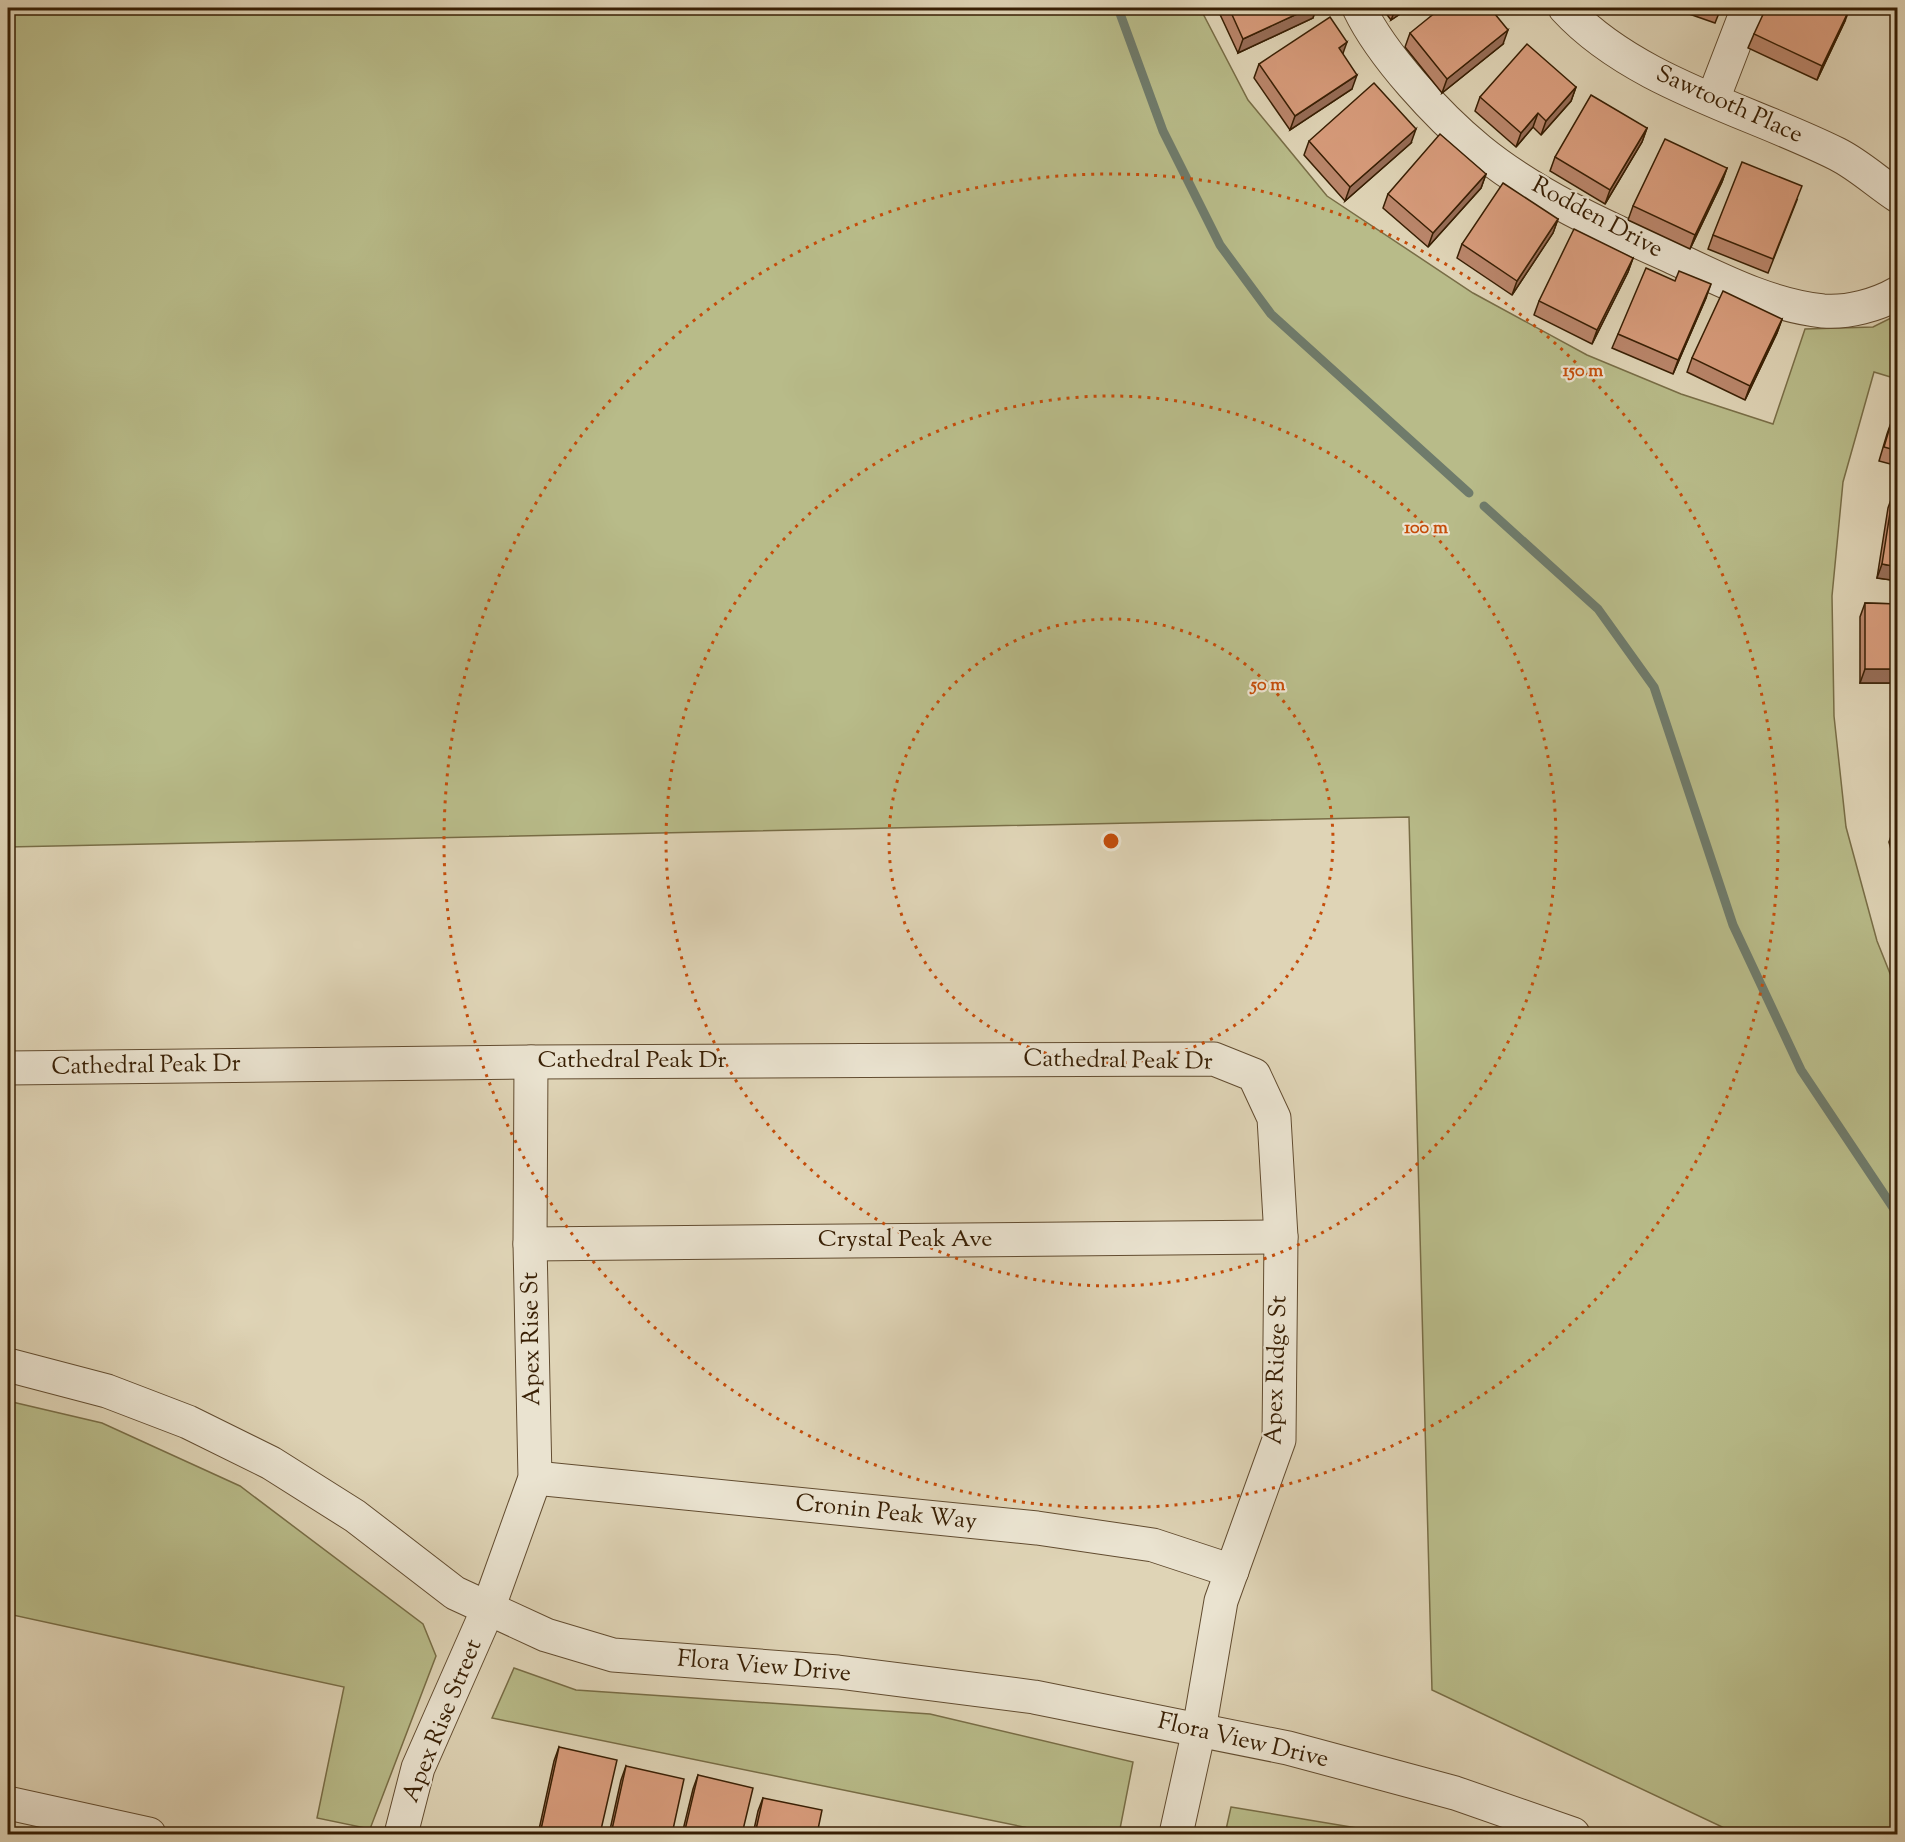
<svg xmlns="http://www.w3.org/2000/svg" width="1905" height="1842" viewBox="0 0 1905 1842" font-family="'Sorts Mill Goudy',serif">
<rect width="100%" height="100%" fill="#dfd4b6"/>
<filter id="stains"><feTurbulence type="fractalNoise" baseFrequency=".00333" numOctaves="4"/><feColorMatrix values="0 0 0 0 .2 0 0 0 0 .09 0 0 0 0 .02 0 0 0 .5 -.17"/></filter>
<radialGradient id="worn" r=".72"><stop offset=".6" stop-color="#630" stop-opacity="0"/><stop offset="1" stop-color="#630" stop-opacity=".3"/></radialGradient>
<g fill="#b8bb89" stroke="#786d46" stroke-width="1.5">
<path d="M 8,8 L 1200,8 L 1248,100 L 1327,196 L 1473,293 L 1587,355 L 1681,394 L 1773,424 L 1805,329 L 1873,327 L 1897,315 L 1897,379 L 1874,372 L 1843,482 L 1832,596 L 1834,716 L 1846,827 L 1877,941 L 1897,991 L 1897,1834 L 1737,1834 L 1432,1690 L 1409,817 L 8,847 Z"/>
<path d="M 8,1401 L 102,1423 L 240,1486 L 423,1624 L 436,1656 L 370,1829 L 317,1818 L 344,1687 L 8,1614 Z"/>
<path d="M 514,1668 L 576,1690 L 930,1714 L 1133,1762 L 1119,1834 L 1058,1834 L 492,1718 Z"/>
<path d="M 1231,1807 L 1393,1834 L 1225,1834 Z"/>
</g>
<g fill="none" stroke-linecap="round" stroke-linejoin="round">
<g stroke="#6f7b6b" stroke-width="9">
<path d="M 1118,8 L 1163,131 L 1220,245 L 1271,314 L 1469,493"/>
<path d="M 1484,506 L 1598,609 L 1654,687 L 1733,925 L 1801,1070 L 1898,1215"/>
</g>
<defs>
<g id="minor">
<path d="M 1359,8 C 1382,56 1438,116 1479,150 C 1534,195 1605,227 1670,256 C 1719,279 1768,305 1823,311 C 1848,313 1877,305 1898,293"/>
<path d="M 1565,8 C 1633,82 1749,110 1837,154 C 1859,165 1878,183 1898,196"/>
<path d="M 1713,99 L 1748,8"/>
<path d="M 8,1068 L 531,1062 L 1214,1059 L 1254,1075 L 1274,1118 L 1281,1237 L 1279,1440 L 1221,1601 L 1199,1730 L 1176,1834"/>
<path d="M 530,1244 L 1281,1237"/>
<path d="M 8,1365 L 107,1391 L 188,1422 L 271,1463 L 355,1516 L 455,1593 L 546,1635 L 613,1655 L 838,1672 L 1034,1697 L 1288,1748 L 1455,1793 L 1573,1834"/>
<path d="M 535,1478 L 1037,1528 L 1153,1545 L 1232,1571"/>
<path d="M 8,1803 L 149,1834"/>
<path d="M 401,1834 L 418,1768 L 488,1609 L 535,1478 L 530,1244 L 531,1062"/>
</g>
</defs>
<use href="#minor" stroke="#624c30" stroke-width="35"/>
<use href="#minor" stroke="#eae3d0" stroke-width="33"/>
</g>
<g fill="#ba866b" stroke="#381f04" stroke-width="1.5">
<path d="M 1217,8 L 1316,8 L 1313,18 L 1238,53 Z"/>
<path d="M 1382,8 L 1409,8 L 1391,20 Z"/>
<path d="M 1672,8 L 1721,8 L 1715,23 Z"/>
<path d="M 1845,21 L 1817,80 L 1748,48 L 1754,34 Z"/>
<path d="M 1410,33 L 1503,44 L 1442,93 L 1405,47 Z"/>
<path d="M 1343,54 L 1352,89 L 1290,130 L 1254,78 L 1259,64 Z"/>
<path d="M 1576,87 L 1571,101 L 1541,135 L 1533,127 L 1516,147 L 1475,111 L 1480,97 Z"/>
<path d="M 1647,128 L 1642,142 L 1605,204 L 1550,171 L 1555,157 Z"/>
<path d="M 1309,141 L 1411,143 L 1345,201 L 1304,155 Z"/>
<path d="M 1727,168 L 1722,182 L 1690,249 L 1628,220 L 1633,206 Z"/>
<path d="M 1486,174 L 1481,188 L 1428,247 L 1383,208 L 1388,194 Z"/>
<path d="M 1797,200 L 1768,273 L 1708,249 L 1713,235 Z"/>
<path d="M 1558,219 L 1553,233 L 1512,295 L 1457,258 L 1462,244 Z"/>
<path d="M 1633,258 L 1628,272 L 1592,344 L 1534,315 L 1539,301 Z"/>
<path d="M 1706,298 L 1673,374 L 1612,348 L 1618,334 Z"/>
<path d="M 1782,319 L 1777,333 L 1745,400 L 1687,372 L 1692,358 Z"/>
<path d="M 1892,420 L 1898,422 L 1898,466 L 1879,461 L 1887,434 Z"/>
<path d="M 1898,467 L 1898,484 L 1893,483 Z"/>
<path d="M 1893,494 L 1898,495 L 1898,581 L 1877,578 L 1888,508 Z"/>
<path d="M 1865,603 L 1898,604 L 1898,683 L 1860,683 L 1860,617 Z"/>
<path d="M 1897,704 L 1898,704 L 1898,770 L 1892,718 Z"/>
<path d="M 1898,827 L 1898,876 L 1889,842 L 1894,828 Z"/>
<path d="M 559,1747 L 600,1834 L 538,1834 L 554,1761 Z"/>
<path d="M 626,1766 L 672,1834 L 609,1834 L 621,1780 Z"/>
<path d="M 698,1775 L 742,1834 L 682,1834 L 693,1789 Z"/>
<path d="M 763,1798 L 817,1834 L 753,1834 L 758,1811 Z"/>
</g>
<g fill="#976d57" stroke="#381f04" stroke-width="1.5">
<path d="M 1310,8 L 1316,8 L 1313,18 L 1238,53 L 1243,39 Z"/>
<path d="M 1396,8 L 1409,8 L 1391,20 Z"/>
<path d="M 1850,8 L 1845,21 L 1817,80 L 1822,66 Z"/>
<path d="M 1508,30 L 1503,44 L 1442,93 L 1447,79 Z"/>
<path d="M 1347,42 L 1342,56 L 1339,48 Z"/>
<path d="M 1357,75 L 1352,89 L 1290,130 L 1295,116 Z"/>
<path d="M 1576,87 L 1571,101 L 1541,135 L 1546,121 Z"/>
<path d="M 1538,113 L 1533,127 L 1516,147 L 1521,133 Z"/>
<path d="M 1647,128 L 1642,142 L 1605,204 L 1610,190 Z"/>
<path d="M 1416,129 L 1411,143 L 1345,201 L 1350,187 Z"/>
<path d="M 1727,168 L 1722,182 L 1690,249 L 1695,235 Z"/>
<path d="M 1486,174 L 1481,188 L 1428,247 L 1433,233 Z"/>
<path d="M 1558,219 L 1553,233 L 1512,295 L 1517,281 Z"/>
<path d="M 1633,258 L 1628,272 L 1592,344 L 1597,330 Z"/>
<path d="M 1711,284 L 1706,298 L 1673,374 L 1678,360 Z"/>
<path d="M 1782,319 L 1777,333 L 1745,400 L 1750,386 Z"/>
<path d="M 1882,564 L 1898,567 L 1898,581 L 1877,578 Z"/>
<path d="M 1865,669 L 1898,669 L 1898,683 L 1860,683 Z"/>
</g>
<g fill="#d89c7c" stroke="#381f04" stroke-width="1.5">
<path d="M 1229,8 L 1310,8 L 1243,39 Z"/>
<path d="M 1441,8 L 1490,8 L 1508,30 L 1447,79 L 1410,33 Z"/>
<path d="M 1766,8 L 1850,8 L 1822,66 L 1754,34 Z"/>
<path d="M 1330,17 L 1347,42 L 1339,48 L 1357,75 L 1295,116 L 1259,64 Z"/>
<path d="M 1527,44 L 1576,87 L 1546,121 L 1538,113 L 1521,133 L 1480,97 Z"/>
<path d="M 1374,83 L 1416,129 L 1350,187 L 1309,141 Z"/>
<path d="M 1591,95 L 1647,128 L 1610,190 L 1555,157 Z"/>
<path d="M 1440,134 L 1486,174 L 1433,233 L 1388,194 Z"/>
<path d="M 1665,139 L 1727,168 L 1695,235 L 1633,206 Z"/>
<path d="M 1742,162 L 1802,186 L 1773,259 L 1713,235 Z"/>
<path d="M 1503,183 L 1558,219 L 1517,281 L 1462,244 Z"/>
<path d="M 1574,229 L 1633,258 L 1597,330 L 1539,301 Z"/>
<path d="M 1646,268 L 1675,281 L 1679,271 L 1711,284 L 1678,360 L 1618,334 Z"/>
<path d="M 1723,291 L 1782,319 L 1750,386 L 1692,358 Z"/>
<path d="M 1892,420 L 1898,422 L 1898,451 L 1884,447 Z"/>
<path d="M 1893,494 L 1898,495 L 1898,567 L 1882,564 Z"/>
<path d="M 1865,603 L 1898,604 L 1898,669 L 1865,669 Z"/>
<path d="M 1898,827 L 1898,841 L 1894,828 Z"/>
<path d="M 559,1747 L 617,1760 L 600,1834 L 540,1834 Z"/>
<path d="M 626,1766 L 684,1779 L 672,1834 L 611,1834 Z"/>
<path d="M 698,1775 L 753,1788 L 742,1834 L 684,1834 Z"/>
<path d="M 763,1798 L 822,1810 L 817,1834 L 755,1834 Z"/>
</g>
<g fill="none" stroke="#c54d0a" stroke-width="3" stroke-dasharray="3 6">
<circle cx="1111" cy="841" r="222"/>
<circle cx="1111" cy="841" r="445"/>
<circle cx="1111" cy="841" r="667"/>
</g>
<g text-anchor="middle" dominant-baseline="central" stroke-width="4.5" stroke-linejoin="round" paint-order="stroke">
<g font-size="24" fill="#381f04" stroke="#eae3d0">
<text transform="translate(1729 105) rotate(24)">Sawtooth Place</text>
<text transform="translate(1597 218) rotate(28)">Rodden Drive</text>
<text x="632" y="1061">Cathedral Peak Dr</text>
<text transform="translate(1118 1061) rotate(1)">Cathedral Peak Dr</text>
<text transform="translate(146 1066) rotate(-1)">Cathedral Peak Dr</text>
<text x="905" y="1240">Crystal Peak Ave</text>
<text transform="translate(532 1339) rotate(-91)">Apex Rise St</text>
<text transform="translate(1277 1370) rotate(-88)">Apex Ridge St</text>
<text transform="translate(886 1513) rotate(6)">Cronin Peak Way</text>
<text transform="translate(764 1667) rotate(5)">Flora View Drive</text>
<text transform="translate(443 1721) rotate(-68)">Apex Rise Street</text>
<text transform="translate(1243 1741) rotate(13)">Flora View Drive</text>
</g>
</g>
<circle cx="1111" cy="841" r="9" fill="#c54d0a" stroke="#eae3d0" stroke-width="3"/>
<g font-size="18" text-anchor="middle" font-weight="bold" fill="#c54d0a" stroke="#eae3d0" stroke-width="4.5" stroke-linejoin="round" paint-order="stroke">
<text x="1583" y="376">150 m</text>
<text x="1426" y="533">100 m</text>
<text x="1268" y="690">50 m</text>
</g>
<rect width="1905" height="1842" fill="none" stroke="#dfd4b6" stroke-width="30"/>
<rect x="9" y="9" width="1887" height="1824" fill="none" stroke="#381f04" stroke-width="3"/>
<rect x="15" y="15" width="1875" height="1812" fill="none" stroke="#381f04" stroke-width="1.5"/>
<rect width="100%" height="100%" filter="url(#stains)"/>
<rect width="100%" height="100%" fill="url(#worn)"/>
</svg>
